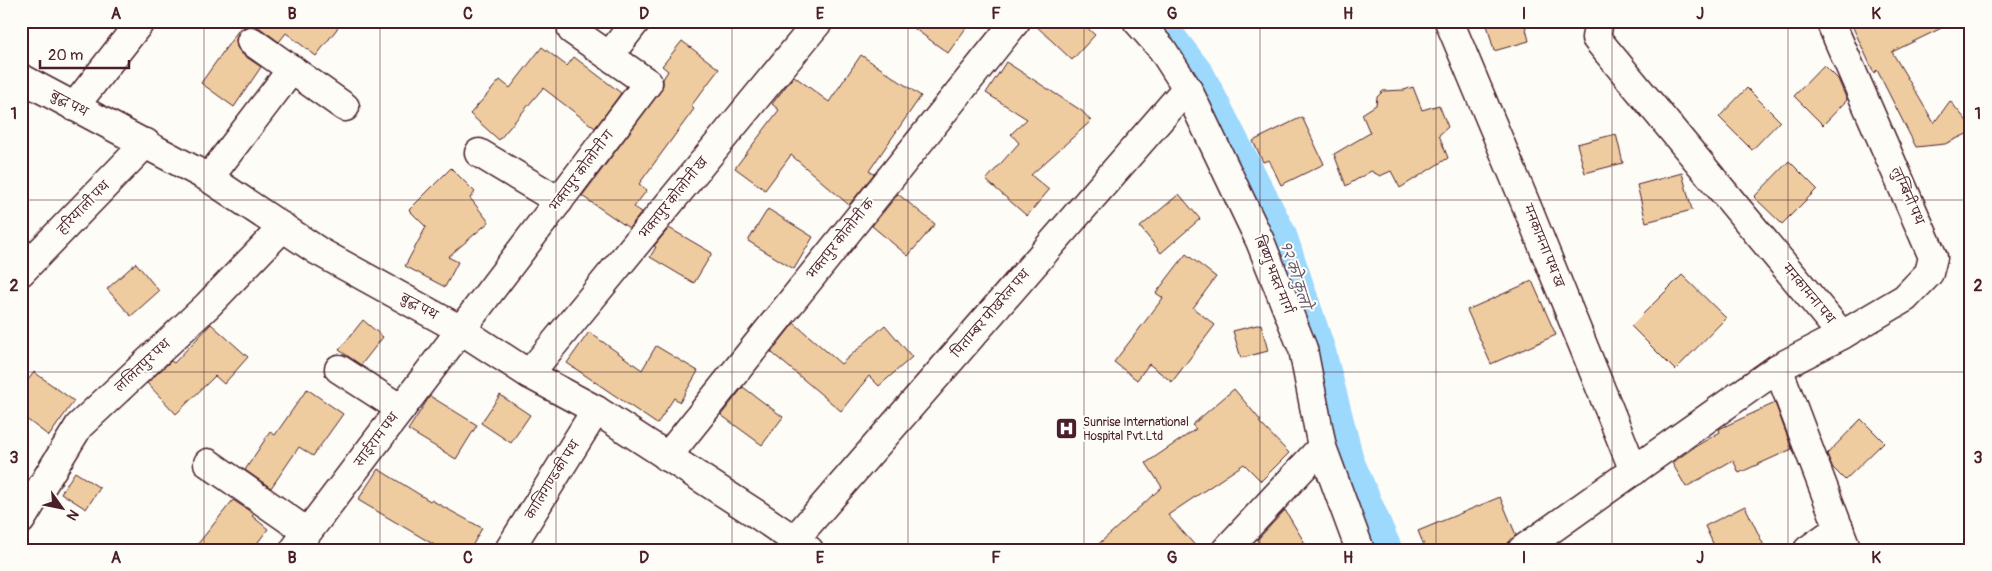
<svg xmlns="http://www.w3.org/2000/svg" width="1992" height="571" viewBox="0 0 1992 571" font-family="Pangolin,'Playpen Sans Deva',sans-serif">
<rect width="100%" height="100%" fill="#fdfcf7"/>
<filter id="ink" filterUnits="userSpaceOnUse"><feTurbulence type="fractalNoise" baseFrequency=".02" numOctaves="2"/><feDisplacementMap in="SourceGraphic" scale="10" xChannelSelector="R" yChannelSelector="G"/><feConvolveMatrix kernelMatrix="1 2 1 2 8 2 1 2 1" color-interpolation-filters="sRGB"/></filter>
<g filter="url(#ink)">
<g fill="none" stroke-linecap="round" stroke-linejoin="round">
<path stroke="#9cd9fd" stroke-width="31" d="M 1158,21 L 1200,76 L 1281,234 L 1320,350 L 1349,462 L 1387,550"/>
</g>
<g fill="#eecc9f" stroke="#4a1f2b">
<path d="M 245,21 L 343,21 L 316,56 L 286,33 L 279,42 L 260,28 L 252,25 L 244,27 L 239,32 L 236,39 L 237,47 L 242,54 L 261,67 L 234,107 L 201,83 Z"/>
<path d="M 904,21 L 971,21 L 948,53 Z"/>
<path d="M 1031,21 L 1080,21 L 1095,35 L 1072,60 Z"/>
<path d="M 1486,21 L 1524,21 L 1529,41 L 1494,51 Z"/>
<path d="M 1850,21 L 1956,21 L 1892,52 L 1934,123 L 1950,101 L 1971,126 L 1971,132 L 1945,144 L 1916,147 L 1877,70 L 1874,73 Z"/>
<path d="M 682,41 L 719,69 L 691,106 L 694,109 L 639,184 L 647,190 L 634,207 L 642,212 L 629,228 L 582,196 L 660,92 L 663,85 L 663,79 L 668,71 L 662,66 Z"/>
<path d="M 542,47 L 567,66 L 574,57 L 621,93 L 595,128 L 543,88 L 499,140 L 470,114 L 500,80 L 510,88 Z"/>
<path d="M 861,55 L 921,96 L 869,171 L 874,174 L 849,205 L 791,155 L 765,190 L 735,168 L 779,110 L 772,104 L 794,76 L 829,102 Z"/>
<path d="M 1006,62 L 1082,111 L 1091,121 L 1031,175 L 1049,190 L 1027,216 L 986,180 L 1019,143 L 1011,134 L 1027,119 L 986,93 Z"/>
<path d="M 1824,65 L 1838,79 L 1847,100 L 1823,125 L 1794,96 Z"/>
<path d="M 1413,87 L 1422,110 L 1439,105 L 1448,127 L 1439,135 L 1448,158 L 1400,188 L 1391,171 L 1380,176 L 1371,171 L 1346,186 L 1334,154 L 1370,133 L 1362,114 L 1376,105 L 1377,97 L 1383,91 L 1404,90 Z"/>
<path d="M 1747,88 L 1780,121 L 1752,150 L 1719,117 Z"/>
<path d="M 1302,117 L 1324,164 L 1281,185 L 1269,160 L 1263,162 L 1253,141 Z"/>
<path d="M 1616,134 L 1623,163 L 1585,173 L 1577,144 Z"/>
<path d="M 1789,161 L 1817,189 L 1782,224 L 1754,197 Z"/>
<path d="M 451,168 L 475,192 L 470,198 L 489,222 L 448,257 L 458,262 L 445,287 L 405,266 L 426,227 L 409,210 Z"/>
<path d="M 1682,173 L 1692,210 L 1646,222 L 1637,185 Z"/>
<path d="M 898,194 L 935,224 L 908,256 L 872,226 Z"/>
<path d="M 1179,194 L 1200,219 L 1161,253 L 1140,227 Z"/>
<path d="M 768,209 L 813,237 L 794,269 L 748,241 Z"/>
<path d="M 669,228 L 712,253 L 694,283 L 650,257 L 656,247 L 654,246 Z"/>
<path d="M 1186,254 L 1216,277 L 1193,308 L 1215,325 L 1172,382 L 1149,364 L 1137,380 L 1114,362 L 1163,298 L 1156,293 Z"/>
<path d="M 136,263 L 159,291 L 131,316 L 107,289 Z"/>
<path d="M 1682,275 L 1726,318 L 1675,370 L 1631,326 Z"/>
<path d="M 1532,281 L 1556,335 L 1491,364 L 1467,310 Z"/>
<path d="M 363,320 L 383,337 L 361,365 L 339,350 Z"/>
<path d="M 794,323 L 841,364 L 885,325 L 912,357 L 879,386 L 869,376 L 841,411 L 771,352 Z"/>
<path d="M 211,324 L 248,357 L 224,384 L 215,376 L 176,414 L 147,383 L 171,361 L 174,363 Z"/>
<path d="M 1261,324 L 1268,351 L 1241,358 L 1233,331 Z"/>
<path d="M 589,332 L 642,370 L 656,346 L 698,371 L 680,402 L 674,398 L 657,424 L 567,363 Z"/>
<path d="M 34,372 L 74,401 L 49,436 L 21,415 L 21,390 Z"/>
<path d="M 743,387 L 783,417 L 762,445 L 721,415 Z"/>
<path d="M 307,389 L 343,414 L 313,456 L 299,447 L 271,488 L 245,470 L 270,432 L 275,435 Z"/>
<path d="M 1234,389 L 1261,421 L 1259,422 L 1289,453 L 1261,481 L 1244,464 L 1168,515 L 1199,550 L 1092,550 L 1162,487 L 1146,463 L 1196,429 L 1192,425 Z"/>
<path d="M 500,395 L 530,415 L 511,443 L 481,423 Z"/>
<path d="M 430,396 L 477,425 L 456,459 L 408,430 Z"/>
<path d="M 1775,403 L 1792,449 L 1739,473 L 1733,460 L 1686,487 L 1672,463 L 1693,448 L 1720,432 L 1719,429 Z"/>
<path d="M 1861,419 L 1884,442 L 1845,480 L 1833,468 L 1827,454 Z"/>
<path d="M 378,469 L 430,501 L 431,500 L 482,528 L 470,550 L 443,550 L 358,500 Z"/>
<path d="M 75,472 L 100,488 L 86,509 L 61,493 Z"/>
<path d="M 1500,497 L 1516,535 L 1508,543 L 1507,550 L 1426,550 L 1418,531 Z"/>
<path d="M 233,500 L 254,514 L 252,516 L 268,529 L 252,550 L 193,550 Z"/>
<path d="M 1745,506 L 1766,550 L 1716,550 L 1705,526 Z"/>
<path d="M 1285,510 L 1309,550 L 1262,550 L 1257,540 Z"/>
</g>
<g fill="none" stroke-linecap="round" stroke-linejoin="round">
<defs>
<g id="minor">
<path d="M 1449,21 L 1527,207 L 1634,471"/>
<path d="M 1830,21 L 1933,257 L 1929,273 L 1905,298 L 1842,335"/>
<path d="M 572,30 L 609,56"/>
<path d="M 251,41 L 345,107"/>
<path d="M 21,78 L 209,178 L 318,251 L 461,330 L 529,374 L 596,410 L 758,515 L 809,550"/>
<path d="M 74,107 L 141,21"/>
<path d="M 479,153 L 559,201"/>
<path d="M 209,178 L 292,69"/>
<path d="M 21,272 L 146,143"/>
<path d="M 1778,368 L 1847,550"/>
<path d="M 339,369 L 401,409"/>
<path d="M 529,374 L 819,21"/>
<path d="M 667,457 L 1016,21"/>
<path d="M 208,463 L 307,532"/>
<path d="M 21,520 L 79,426 L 207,306 L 283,227"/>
<path d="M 794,540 L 1187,88"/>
<path d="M 294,550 L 648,83 L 609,56 L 636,21"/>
<path d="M 509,550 L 596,410"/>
<path d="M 1226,550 L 1322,447"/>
<path d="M 1522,550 L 1778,368 L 1842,335 L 1596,38 L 1599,21"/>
<path d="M 1808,550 L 1839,528"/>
</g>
<path id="tertiary" d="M 1137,21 L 1162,49 L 1187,88 L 1260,241 L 1303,349 L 1322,447 L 1360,550"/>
</defs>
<use href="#minor" stroke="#4a1f2b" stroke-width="31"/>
<use href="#tertiary" stroke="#4a1f2b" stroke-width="31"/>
<use href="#minor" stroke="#fdfcf7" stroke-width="28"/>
<use href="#tertiary" stroke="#fdfcf7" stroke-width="28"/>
</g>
</g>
<path fill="none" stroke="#4a1f2b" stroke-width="1" stroke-opacity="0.55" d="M 204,21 L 204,550M 380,21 L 380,550M 556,21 L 556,550M 732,21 L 732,550M 908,21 L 908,550M 1084,21 L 1084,550M 1260,21 L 1260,550M 1436,21 L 1436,550M 1612,21 L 1612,550M 1788,21 L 1788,550M 21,200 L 1971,200M 21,372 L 1971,372"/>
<defs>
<symbol id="hospital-square" viewBox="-11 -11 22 22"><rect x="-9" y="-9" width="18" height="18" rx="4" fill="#4a1f2b" stroke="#fdfcf7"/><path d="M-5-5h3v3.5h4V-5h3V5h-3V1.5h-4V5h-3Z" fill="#fff"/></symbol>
</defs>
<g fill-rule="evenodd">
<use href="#hospital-square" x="1054" y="416" width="25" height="25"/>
</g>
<g text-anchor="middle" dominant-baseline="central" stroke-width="4" stroke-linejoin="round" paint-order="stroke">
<g font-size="12" fill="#4a1f2b" stroke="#fdfcf7">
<text transform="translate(69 104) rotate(28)">बुद्ध पथ</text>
<text transform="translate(582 171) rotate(-53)">भक्तपुर कोलोनी ग</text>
<text transform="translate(1907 196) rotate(66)">लुम्बिनी पथ</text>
<text transform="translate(674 198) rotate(-51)">भक्तपुर कोलोनी ख</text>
<text transform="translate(84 208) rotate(-46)">हरियाली पथ</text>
<text transform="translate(841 239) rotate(-51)">भक्तपुर कोलोनी क</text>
<text transform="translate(1543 246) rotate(68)">मनकामना पथ ख</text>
<text transform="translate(1273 275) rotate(68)">बिष्णु भक्त मार्ग</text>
<text transform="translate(1808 294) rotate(50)">मनकामना पथ</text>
<text transform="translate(419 307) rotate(29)">बुद्ध पथ</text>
<text transform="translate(991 314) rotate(-49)">पिताम्बर पोखरेल पथ</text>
<text transform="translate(143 366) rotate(-43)">ललितपुर पथ</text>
<text transform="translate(377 440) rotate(-53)">साईराम पथ</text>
<text transform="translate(553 480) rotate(-58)">कालिगण्डकी पथ</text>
</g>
<g font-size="12" fill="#4a1f2b" stroke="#fdfcf7" text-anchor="start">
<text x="1083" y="422">Sunrise International<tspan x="1083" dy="14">Hospital Pvt.Ltd</tspan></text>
</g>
<g font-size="14" font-style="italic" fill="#63576a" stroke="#fdfcf7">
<text transform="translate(1295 275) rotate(72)">१२ को कुलो</text>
</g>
</g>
<rect width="1992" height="571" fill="none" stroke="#fdfcf7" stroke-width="55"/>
<g transform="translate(62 508) rotate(123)" stroke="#fdfcf7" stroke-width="4" paint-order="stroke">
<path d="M0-4L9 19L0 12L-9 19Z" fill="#4a1f2b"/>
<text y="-8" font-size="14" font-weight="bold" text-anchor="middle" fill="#4a1f2b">N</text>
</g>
<path d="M40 60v8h89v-8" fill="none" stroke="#4a1f2b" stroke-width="2.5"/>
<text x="48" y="60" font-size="15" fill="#4a1f2b" stroke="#fdfcf7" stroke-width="4" paint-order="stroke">20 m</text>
<rect x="28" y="28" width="1936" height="516" fill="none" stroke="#4a1f2b" stroke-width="2"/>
<g font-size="16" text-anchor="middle" font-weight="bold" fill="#4a1f2b">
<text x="116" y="19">A</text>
<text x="292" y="19">B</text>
<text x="468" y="19">C</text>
<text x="644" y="19">D</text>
<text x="820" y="19">E</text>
<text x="996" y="19">F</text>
<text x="1172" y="19">G</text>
<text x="1348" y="19">H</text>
<text x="1524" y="19">I</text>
<text x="1700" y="19">J</text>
<text x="1876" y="19">K</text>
<text x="14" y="119">1</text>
<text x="1978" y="119">1</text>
<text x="14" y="291">2</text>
<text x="1978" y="291">2</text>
<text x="14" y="463">3</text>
<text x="1978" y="463">3</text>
<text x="116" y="563">A</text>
<text x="292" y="563">B</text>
<text x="468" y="563">C</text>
<text x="644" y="563">D</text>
<text x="820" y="563">E</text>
<text x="996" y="563">F</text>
<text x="1172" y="563">G</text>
<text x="1348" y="563">H</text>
<text x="1524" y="563">I</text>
<text x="1700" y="563">J</text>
<text x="1876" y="563">K</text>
</g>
</svg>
